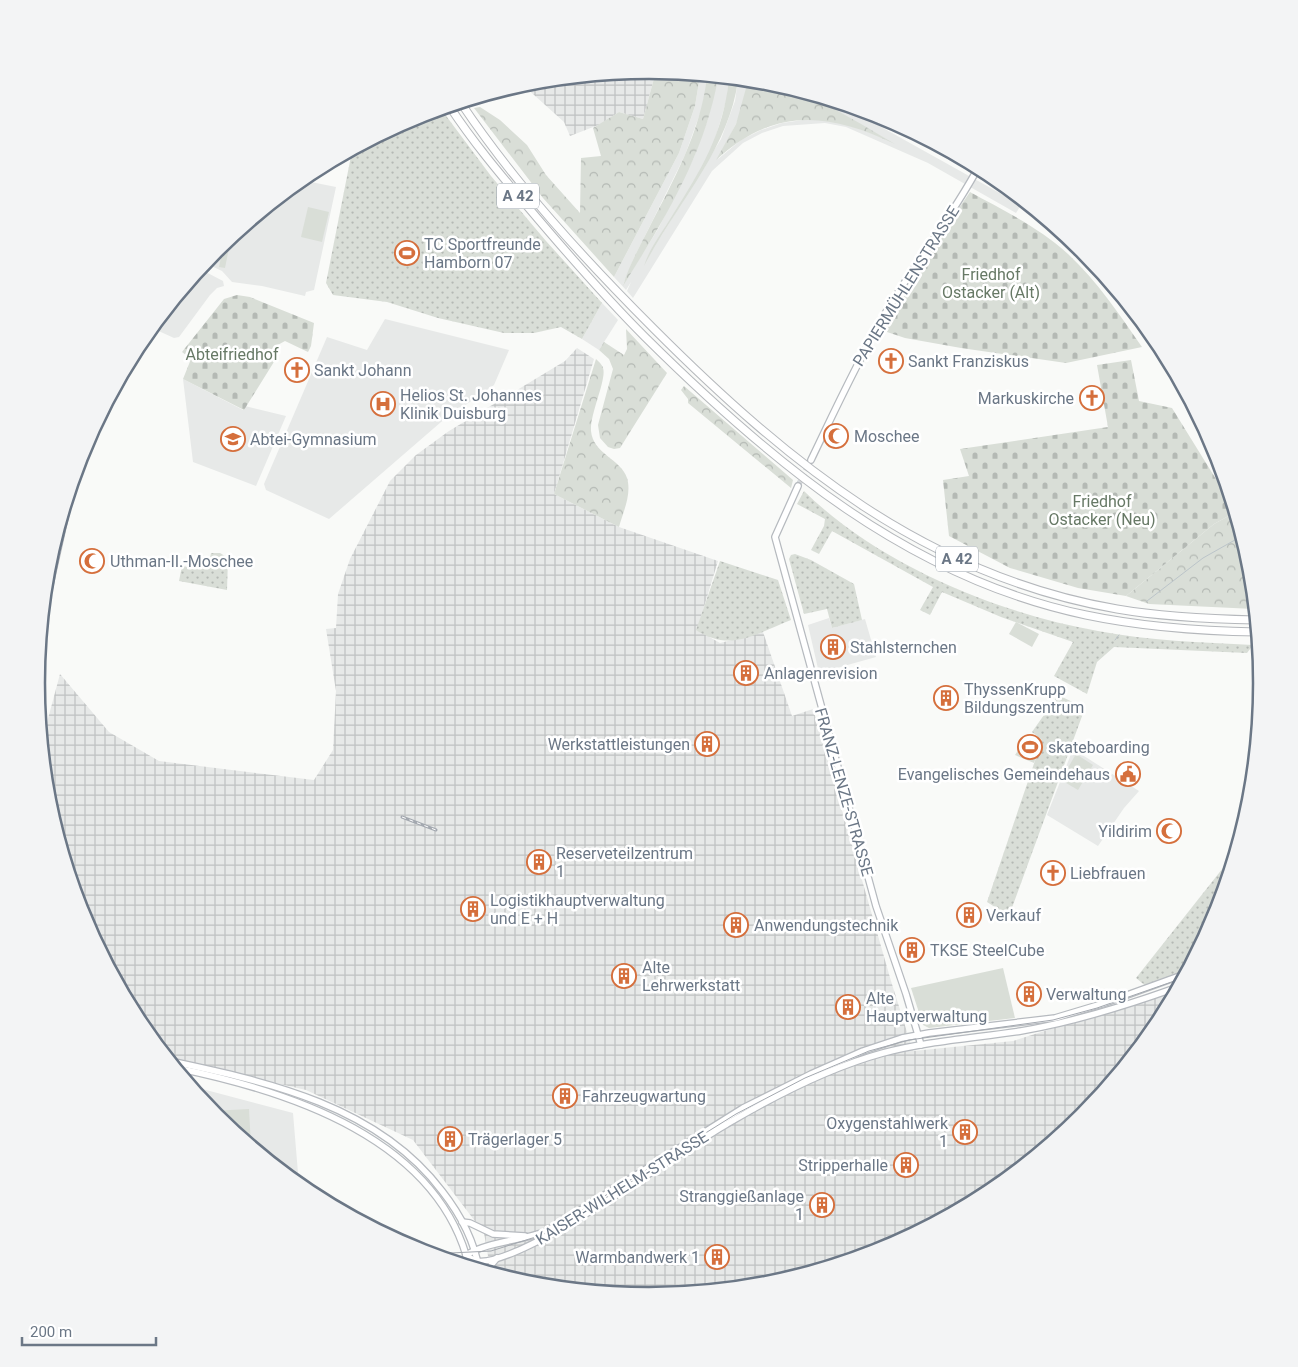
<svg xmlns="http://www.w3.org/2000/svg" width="1298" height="1367" viewBox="0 0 1298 1367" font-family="Roboto,sans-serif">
<defs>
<pattern id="industrial-grid" width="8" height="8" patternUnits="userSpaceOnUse" patternTransform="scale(1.25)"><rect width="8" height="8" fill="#e7e9e8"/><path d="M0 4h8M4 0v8" fill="none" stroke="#bfc2c2"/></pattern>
<pattern id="forest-crowns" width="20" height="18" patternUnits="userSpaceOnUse" patternTransform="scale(1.25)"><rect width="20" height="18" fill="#d9ded7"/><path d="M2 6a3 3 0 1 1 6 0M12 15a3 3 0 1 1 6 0" fill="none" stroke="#b4b9b4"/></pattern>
<pattern id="cemetery-stones" width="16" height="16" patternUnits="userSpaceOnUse" patternTransform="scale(1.25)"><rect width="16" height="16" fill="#d9ded7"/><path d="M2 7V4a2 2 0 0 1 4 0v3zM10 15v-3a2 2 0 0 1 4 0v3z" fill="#b4b9b4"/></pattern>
<pattern id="park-dots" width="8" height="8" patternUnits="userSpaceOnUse" patternTransform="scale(1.25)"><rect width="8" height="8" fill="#d9ded7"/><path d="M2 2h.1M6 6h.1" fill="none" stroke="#b4b9b4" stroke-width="1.8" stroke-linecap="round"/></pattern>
</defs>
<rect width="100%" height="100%" fill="#f9faf8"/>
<g fill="#e7e9e8">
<path d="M 700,76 L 707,76 L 706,88 L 702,108 L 685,155 L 633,260 L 623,285 L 658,229 L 694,157 L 708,119 L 718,78 L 729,79 L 727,98 L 714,143 L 705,163 L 658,241 L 721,139 L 735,101 L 738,80 L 748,81 L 743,106 L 736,124 L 718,159 L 741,140 L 761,130 L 782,123 L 803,120 L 825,120 L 847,124 L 886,139 L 806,94 L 840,104 L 1021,205 L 1016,213 L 928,163 L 846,127 L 825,123 L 783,126 L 762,133 L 743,143 L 712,171 L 633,298 L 627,291 L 631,282 L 626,290 L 614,277 L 679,153 L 695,106 Z"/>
<path d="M 301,180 L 336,187 L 314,290 L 306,292 L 305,296 L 262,286 L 232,282 L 222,271 L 205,263 L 216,250 Z"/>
<path d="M 200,269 L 223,281 L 224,286 L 217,288 L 210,295 L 179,337 L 174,338 L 152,328 Z"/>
<path d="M 602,303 L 618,320 L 599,350 L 582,339 Z"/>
<path d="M 385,319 L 509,350 L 494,385 L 441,422 L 329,519 L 266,490 L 264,484 L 327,337 L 367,350 Z"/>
<path d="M 183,379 L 243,410 L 245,406 L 286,416 L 256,486 L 193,462 Z"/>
<path d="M 829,618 L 832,628 L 865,619 L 876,657 L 819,673 L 808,625 Z"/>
<path d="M 1073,749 L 1139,791 L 1124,808 L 1098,846 L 1047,815 Z"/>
<path d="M 191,1086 L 293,1113 L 299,1185 L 216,1117 Z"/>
</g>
<g fill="url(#industrial-grid)">
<path d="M 649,71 L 656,71 L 643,119 L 619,112 L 601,124 L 570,136 L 564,122 L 523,85 Z"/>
<path d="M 577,348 L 594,359 L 554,494 L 619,527 L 718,561 L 697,630 L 720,643 L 763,632 L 792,716 L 813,709 L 891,981 L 913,1051 L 1013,1041 L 1177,989 L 1158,1024 L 1082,1117 L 989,1193 L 883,1250 L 768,1285 L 649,1296 L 529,1284 L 491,1273 L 484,1233 L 413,1140 L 306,1090 L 167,1058 L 139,1024 L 83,918 L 48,803 L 42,741 L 60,674 L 109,732 L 159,761 L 314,780 L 333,750 L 336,691 L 326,629 L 336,628 L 338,594 L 350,559 L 390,481 L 416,455 L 449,431 L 565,361 Z"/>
</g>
<g fill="#d9ded7">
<path d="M 729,79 L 738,80 C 729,150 676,204 644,266 C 649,249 663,231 672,216 C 701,170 723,135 729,79 Z"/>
<path d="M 308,207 L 329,212 L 322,242 L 301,237 Z"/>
<path d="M 231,238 L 225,268 L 219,267 L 224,243 Z"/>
<path d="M 1016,622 L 1039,634 L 1032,647 L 1009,634 Z"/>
<path d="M 1028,736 L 1042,740 L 1034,763 L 1015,755 Z"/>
<path d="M 1076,754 L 1093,765 L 1078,790 L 1061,780 Z"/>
<path d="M 1003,968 L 1015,1018 L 929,1028 L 923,1025 L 911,988 Z"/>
<path d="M 249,1109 L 251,1146 L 211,1111 Z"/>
</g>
<g fill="url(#forest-crowns)">
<path d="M 656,71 L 700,76 L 695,106 L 679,153 L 614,277 L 543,198 L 474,108 L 480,107 L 500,120 L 527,145 L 546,175 L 580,213 L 581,158 L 601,156 L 593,128 L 619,112 L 643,119 Z"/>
<path d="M 707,76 L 718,78 C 705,154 663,222 623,286 C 628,267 639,248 648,230 C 673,181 701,132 707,76 Z"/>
<path d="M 748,81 C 803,86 848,117 895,144 C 828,112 774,107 716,160 L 736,124 Z"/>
<path d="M 626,329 L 667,373 L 620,448 L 614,449 L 608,447 L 600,438 L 598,425 L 613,369 L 609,359 L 599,350 L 604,342 L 624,355 L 627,349 Z"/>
<path d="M 596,359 C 598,361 602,364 603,368 C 607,379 590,413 591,431 C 593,454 621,459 627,478 C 632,494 623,512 619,527 L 554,494 Z"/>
<path d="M 684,386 L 793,480 L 791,488 L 688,403 L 688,399 L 681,390 Z"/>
<path d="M 1234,513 L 1250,564 L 1254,609 L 1149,604 L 1126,596 L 1214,524 Z"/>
</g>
<g fill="url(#cemetery-stones)">
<path d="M 970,192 C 1003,210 1040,228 1068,254 C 1097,281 1119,314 1142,347 L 1066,363 L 961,348 L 905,338 L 884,331 L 933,246 Z"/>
<path d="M 237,295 L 250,297 L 314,323 L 311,346 L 308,352 L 285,341 L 274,347 L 277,357 L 244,410 L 183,379 L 191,359 L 182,352 L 224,299 Z"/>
<path d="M 1131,360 L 1139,401 L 1172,408 L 1232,505 L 1234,513 L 1214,524 L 1126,596 L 1078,588 L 1010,568 L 949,536 L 943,480 L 969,476 L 960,449 L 1108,427 L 1097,365 Z"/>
</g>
<g fill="url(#park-dots)">
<path d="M 441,109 L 491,176 L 546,241 L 602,303 L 582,339 L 561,327 L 534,333 L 504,333 L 438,318 L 387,302 L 333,295 L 326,283 L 352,151 L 415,117 Z"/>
<path d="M 804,491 C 878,564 996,613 1098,631 C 1149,641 1201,642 1253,645 L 1247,653 L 1114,647 L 1097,662 L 1087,694 L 1054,676 L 1073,642 L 1001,617 L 942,592 L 930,615 L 920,610 L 933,587 L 832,531 L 819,554 L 811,550 L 824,526 L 825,519 L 797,504 Z"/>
<path d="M 211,553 L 220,553 L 228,558 L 227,590 L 179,581 L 182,566 L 195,568 L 210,558 Z"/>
<path d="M 795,554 L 811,560 L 854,584 L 862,620 L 832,628 L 827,609 L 804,614 L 789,559 L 791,555 Z"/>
<path d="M 720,561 L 778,580 L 791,620 C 757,633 731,653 696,630 Z"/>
<path d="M 1058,695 L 1085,708 L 1009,916 L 987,902 L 1042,740 L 1032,732 Z"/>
<path d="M 1234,854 L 1215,918 L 1187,971 L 1147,987 L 1136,978 Z"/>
</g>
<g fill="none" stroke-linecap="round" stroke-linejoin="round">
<g stroke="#bbc4c9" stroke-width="1">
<path d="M 1147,601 L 1203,558 L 1242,536"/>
<path d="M 1115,640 L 1119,635"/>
</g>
<path stroke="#d6d9dc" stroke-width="5.5" stroke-dasharray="5.5 3" stroke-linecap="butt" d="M 798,486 L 809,464"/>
<defs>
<g id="secondary">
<path d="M 811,460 C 835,410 858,360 886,312 C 915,263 951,218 978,168"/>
<path d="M 798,486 L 775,537 L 876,906 L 906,994 L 921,1045"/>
<path d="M 170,1061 C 269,1082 378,1106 442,1191 C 460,1214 474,1240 479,1269"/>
<path d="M 176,1068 C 289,1091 439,1139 469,1266"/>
<path d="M 462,1222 L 470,1223 L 493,1234 L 525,1236"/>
<path d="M 466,1255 C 489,1241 522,1241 547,1231 L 743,1108 L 811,1074 L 863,1051 L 902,1038 L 929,1033 L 1055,1018 L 1105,1003 L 1185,974"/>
<path d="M 466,1255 C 469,1257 473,1260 476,1261 C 519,1269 682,1149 727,1124 C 776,1095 828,1068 883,1053 C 928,1041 975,1038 1021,1031 C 1074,1022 1128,1005 1178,987"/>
<path d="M 486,1271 L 497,1258"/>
</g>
<g id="motorway">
<path d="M 461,103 C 516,185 585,260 654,329 C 787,462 926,576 1117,609 C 1163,617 1209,619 1256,620"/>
<path d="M 450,107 C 473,142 500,174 527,206 C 565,251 604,296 645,337 C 771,462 909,578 1086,615 C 1143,627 1199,631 1257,632"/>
<path d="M 44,609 L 70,492"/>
</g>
</defs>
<use href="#secondary" stroke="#b6babf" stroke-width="8"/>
<use href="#motorway" stroke="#b5b8bc" stroke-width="9"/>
<use href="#secondary" stroke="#fff" stroke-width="5.5"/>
<use href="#motorway" stroke="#fff" stroke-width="7"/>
<path stroke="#a3a8af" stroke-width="1" d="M 430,1254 L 491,1251 L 542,1235 L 736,1114 L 805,1078 L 869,1051 L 909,1040 L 1053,1020 L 1097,1008 L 1183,978"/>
<defs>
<path id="rail" d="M 402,817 L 436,830"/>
</defs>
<use href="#rail" stroke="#a3a8af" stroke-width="3"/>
<use href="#rail" stroke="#fff" stroke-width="1" stroke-dasharray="4" stroke-linecap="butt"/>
</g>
<defs>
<symbol id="stadium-ring" viewBox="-11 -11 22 22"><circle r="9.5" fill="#fff" stroke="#d56f3c" stroke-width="1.5"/><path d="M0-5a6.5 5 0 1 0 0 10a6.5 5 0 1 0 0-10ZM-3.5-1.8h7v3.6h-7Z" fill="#d56f3c"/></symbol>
<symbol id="church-ring" viewBox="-11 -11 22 22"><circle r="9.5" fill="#fff" stroke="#d56f3c" stroke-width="1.5"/><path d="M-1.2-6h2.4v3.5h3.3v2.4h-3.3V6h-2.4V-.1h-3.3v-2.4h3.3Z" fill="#d56f3c"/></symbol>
<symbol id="hospital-ring" viewBox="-11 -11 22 22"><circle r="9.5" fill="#fff" stroke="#d56f3c" stroke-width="1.5"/><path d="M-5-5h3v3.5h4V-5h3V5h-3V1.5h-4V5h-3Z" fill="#d56f3c"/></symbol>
<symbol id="mosque-ring" viewBox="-11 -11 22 22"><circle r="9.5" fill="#fff" stroke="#d56f3c" stroke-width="1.5"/><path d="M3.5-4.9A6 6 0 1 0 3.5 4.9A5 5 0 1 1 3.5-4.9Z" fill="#d56f3c"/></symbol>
<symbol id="school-ring" viewBox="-11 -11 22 22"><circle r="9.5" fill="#fff" stroke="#d56f3c" stroke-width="1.5"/><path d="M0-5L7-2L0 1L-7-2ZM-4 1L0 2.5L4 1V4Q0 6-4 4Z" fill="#d56f3c"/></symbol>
<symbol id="building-ring" viewBox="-11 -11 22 22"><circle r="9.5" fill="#fff" stroke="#d56f3c" stroke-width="1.5"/><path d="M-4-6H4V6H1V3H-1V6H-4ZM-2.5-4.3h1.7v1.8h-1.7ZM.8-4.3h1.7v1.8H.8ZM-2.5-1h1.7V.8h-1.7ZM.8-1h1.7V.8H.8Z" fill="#d56f3c"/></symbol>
<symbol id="civic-ring" viewBox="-11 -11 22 22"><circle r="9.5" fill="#fff" stroke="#d56f3c" stroke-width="1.5"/><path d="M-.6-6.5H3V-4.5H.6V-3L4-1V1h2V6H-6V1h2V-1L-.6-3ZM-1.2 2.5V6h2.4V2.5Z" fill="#d56f3c"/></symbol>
</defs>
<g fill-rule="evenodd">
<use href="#stadium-ring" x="393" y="239" width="28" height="28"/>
<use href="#church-ring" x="877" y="347" width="28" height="28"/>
<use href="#church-ring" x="283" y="356" width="28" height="28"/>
<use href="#church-ring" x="1078" y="384" width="28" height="28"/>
<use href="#hospital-ring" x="369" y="390" width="28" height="28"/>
<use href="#mosque-ring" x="822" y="422" width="28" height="28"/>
<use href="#school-ring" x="219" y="425" width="28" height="28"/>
<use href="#mosque-ring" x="78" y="547" width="28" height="28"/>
<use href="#building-ring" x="819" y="633" width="28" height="28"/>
<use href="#building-ring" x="732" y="659" width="28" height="28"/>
<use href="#building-ring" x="932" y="684" width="28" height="28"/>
<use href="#building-ring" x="693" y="730" width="28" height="28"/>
<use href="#stadium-ring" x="1016" y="733" width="28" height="28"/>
<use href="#civic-ring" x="1114" y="760" width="28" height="28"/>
<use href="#mosque-ring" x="1155" y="817" width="28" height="28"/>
<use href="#building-ring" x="525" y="848" width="28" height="28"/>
<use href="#church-ring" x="1039" y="859" width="28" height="28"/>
<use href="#building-ring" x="459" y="895" width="28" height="28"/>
<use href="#building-ring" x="955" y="901" width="28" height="28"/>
<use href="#building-ring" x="722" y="911" width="28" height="28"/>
<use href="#building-ring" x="898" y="936" width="28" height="28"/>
<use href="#building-ring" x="610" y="962" width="28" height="28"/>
<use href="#building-ring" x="1015" y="980" width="28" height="28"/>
<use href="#building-ring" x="834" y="993" width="28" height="28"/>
<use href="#building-ring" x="551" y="1082" width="28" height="28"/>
<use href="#building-ring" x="951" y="1118" width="28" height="28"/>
<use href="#building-ring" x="436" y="1125" width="28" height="28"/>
<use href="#building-ring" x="892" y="1151" width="28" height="28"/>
<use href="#building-ring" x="808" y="1191" width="28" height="28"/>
<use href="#building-ring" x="703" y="1243" width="28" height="28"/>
</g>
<g text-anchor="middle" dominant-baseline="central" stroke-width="5" stroke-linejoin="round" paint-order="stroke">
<g fill="#fff" stroke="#97a0aa" stroke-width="1">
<rect x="497" y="183.5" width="42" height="25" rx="4"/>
<rect x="936" y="546.5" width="42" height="25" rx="4"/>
</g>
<g font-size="15" font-weight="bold" fill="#6b7786">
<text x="518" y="196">A 42</text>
<text x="957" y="559">A 42</text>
</g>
<g font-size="16" fill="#6b7786" stroke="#fff" text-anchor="start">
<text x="424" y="244">TC Sportfreunde<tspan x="424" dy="18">Hamborn 07</tspan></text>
<text x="908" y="361">Sankt Franziskus</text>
<text x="314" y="370">Sankt Johann</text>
<text x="400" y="395">Helios St. Johannes<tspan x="400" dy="18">Klinik Duisburg</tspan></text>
<text x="1074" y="398" text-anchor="end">Markuskirche</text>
<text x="854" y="436">Moschee</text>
<text x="250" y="439">Abtei-Gymnasium</text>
<text x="110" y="561">Uthman-II.-Moschee</text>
<text x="850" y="647">Stahlsternchen</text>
<text x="764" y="673">Anlagenrevision</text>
<text x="964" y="689">ThyssenKrupp<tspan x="964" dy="18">Bildungszentrum</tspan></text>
<text x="690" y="744" text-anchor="end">Werkstattleistungen</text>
<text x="1048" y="747">skateboarding</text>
<text x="1110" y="774" text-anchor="end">Evangelisches Gemeindehaus</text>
<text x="1152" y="831" text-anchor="end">Yildirim</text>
<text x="556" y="853">Reserveteilzentrum<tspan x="556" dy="18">1</tspan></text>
<text x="1070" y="873">Liebfrauen</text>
<text x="490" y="900">Logistikhauptverwaltung<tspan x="490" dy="18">und E + H</tspan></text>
<text x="986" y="915">Verkauf</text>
<text x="754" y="925">Anwendungstechnik</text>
<text x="930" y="950">TKSE SteelCube</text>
<text x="642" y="967">Alte<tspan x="642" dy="18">Lehrwerkstatt</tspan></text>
<text x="1046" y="994">Verwaltung</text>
<text x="866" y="998">Alte<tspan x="866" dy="18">Hauptverwaltung</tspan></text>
<text x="582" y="1096">Fahrzeugwartung</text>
<text x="948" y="1123" text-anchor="end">Oxygenstahlwerk<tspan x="948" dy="18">1</tspan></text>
<text x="468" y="1139">Trägerlager 5</text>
<text x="888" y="1165" text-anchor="end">Stripperhalle</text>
<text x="804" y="1196" text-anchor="end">Stranggießanlage<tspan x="804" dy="18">1</tspan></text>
<text x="700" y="1257" text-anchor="end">Warmbandwerk 1</text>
</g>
<g font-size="16" fill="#677966" stroke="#fff">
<text x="991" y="274">Friedhof<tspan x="991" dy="18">Ostacker (Alt)</tspan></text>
<text x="232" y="354">Abteifriedhof</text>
<text x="1102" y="501">Friedhof<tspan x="1102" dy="18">Ostacker (Neu)</tspan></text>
</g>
<g font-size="16" fill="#6b7786" stroke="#fff">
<text transform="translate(906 286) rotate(-58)">PAPIERMÜHLENSTRASSE</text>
<text transform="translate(844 792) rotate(74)">FRANZ-LENZE-STRASSE</text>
<text transform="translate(622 1188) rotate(-32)">KAISER-WILHELM-STRASSE</text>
</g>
</g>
<path d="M0 0H1298V1367H0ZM45 683a604 604 0 1 1 1208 0a604 604 0 1 1-1208 0Z" fill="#f3f4f5" fill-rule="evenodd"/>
<path fill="none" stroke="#6b7786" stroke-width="2.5" d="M45 683a604 604 0 1 1 1208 0a604 604 0 1 1-1208 0Z"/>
<path d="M22 1337v8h134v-8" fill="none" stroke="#6b7786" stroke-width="2.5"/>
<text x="30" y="1337" font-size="15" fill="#6b7786" stroke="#ffffff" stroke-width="4" paint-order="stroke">200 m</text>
</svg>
